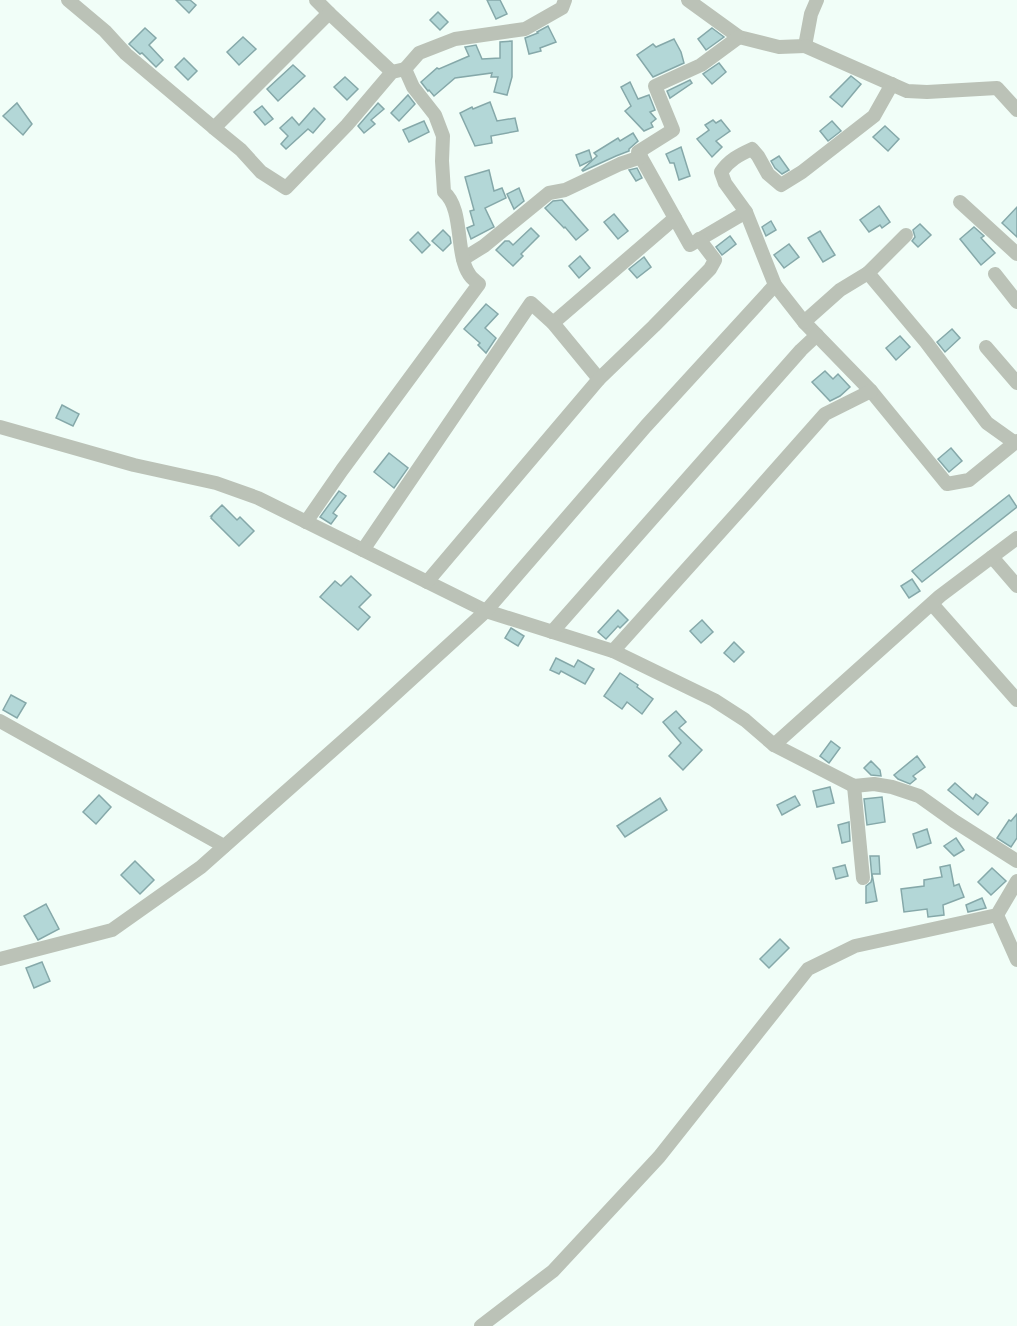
<svg xmlns="http://www.w3.org/2000/svg" width="1017" height="1326" viewBox="0 0 1017 1326" font-family="'Fira Sans',sans-serif">
<rect width="100%" height="100%" fill="#f1fef8"/>
<g fill="#b3d7d7" stroke="#85a8a9" stroke-width="1.5">
<path d="M 176,0 L 190,0 L 196,5 L 189,13 Z"/>
<path d="M 487,0 L 500,0 L 507,14 L 496,19 Z"/>
<path d="M 438,12 L 448,22 L 440,30 L 430,20 Z"/>
<path d="M 548,26 L 556,42 L 540,48 L 541,51 L 529,54 L 525,38 L 538,33 L 537,32 Z"/>
<path d="M 145,28 L 156,38 L 149,45 L 163,60 L 156,67 L 142,53 L 140,54 L 129,44 Z"/>
<path d="M 712,28 L 724,37 L 706,50 L 698,39 Z"/>
<path d="M 243,37 L 256,49 L 239,65 L 227,52 Z"/>
<path d="M 674,39 L 681,52 L 684,63 L 653,77 L 637,55 L 653,44 L 656,47 Z"/>
<path d="M 512,41 L 512,77 L 507,95 L 494,92 L 498,77 L 491,77 L 492,73 L 455,78 L 434,96 L 429,90 L 428,91 L 421,82 L 437,68 L 439,69 L 469,56 L 465,47 L 476,45 L 482,59 L 500,58 L 500,42 Z"/>
<path d="M 184,58 L 197,71 L 188,80 L 175,67 Z"/>
<path d="M 719,63 L 726,72 L 712,84 L 703,74 Z"/>
<path d="M 293,65 L 305,76 L 278,101 L 267,89 Z"/>
<path d="M 851,76 L 861,84 L 842,107 L 830,97 Z"/>
<path d="M 345,77 L 358,89 L 347,100 L 334,87 Z"/>
<path d="M 690,80 L 692,83 L 670,98 L 667,91 Z"/>
<path d="M 630,82 L 638,99 L 649,95 L 655,110 L 650,112 L 656,119 L 651,123 L 653,127 L 644,131 L 625,111 L 631,106 L 621,87 Z"/>
<path d="M 408,95 L 415,104 L 399,121 L 391,113 Z"/>
<path d="M 490,102 L 497,121 L 515,118 L 518,131 L 491,136 L 492,143 L 475,146 L 460,113 L 472,107 L 473,109 Z"/>
<path d="M 17,103 L 32,124 L 23,135 L 3,116 Z"/>
<path d="M 378,103 L 384,109 L 371,120 L 375,124 L 364,133 L 358,126 Z"/>
<path d="M 262,106 L 273,119 L 265,125 L 254,112 Z"/>
<path d="M 314,108 L 325,119 L 313,133 L 308,129 L 286,149 L 281,144 L 288,136 L 280,128 L 292,117 L 299,125 Z"/>
<path d="M 713,120 L 716,123 L 721,120 L 730,131 L 716,141 L 722,147 L 712,157 L 697,139 L 709,130 L 705,125 Z"/>
<path d="M 424,121 L 429,132 L 409,142 L 403,130 Z"/>
<path d="M 832,121 L 841,131 L 828,141 L 820,131 Z"/>
<path d="M 885,126 L 899,139 L 888,151 L 873,137 Z"/>
<path d="M 633,133 L 638,141 L 629,149 L 629,151 L 616,156 L 583,171 L 582,170 L 597,156 L 594,153 L 618,138 L 620,141 Z"/>
<path d="M 681,147 L 690,176 L 679,180 L 674,163 L 670,163 L 666,154 Z"/>
<path d="M 589,150 L 592,160 L 580,166 L 576,155 Z"/>
<path d="M 779,156 L 789,170 L 782,174 L 775,168 L 771,161 Z"/>
<path d="M 637,168 L 642,178 L 636,181 L 629,170 Z"/>
<path d="M 489,170 L 494,191 L 502,188 L 506,198 L 485,208 L 494,227 L 471,239 L 467,228 L 474,225 L 470,211 L 474,210 L 465,177 Z"/>
<path d="M 519,188 L 524,201 L 514,209 L 507,194 Z"/>
<path d="M 562,200 L 588,230 L 576,240 L 565,227 L 564,228 L 545,208 L 553,201 Z"/>
<path d="M 879,206 L 890,222 L 882,228 L 880,225 L 869,232 L 860,220 Z"/>
<path d="M 1017,207 L 1017,237 L 1002,223 Z"/>
<path d="M 614,214 L 628,231 L 618,239 L 604,222 Z"/>
<path d="M 771,221 L 776,230 L 766,236 L 762,227 Z"/>
<path d="M 920,224 L 931,235 L 918,247 L 912,241 L 915,237 L 913,230 Z"/>
<path d="M 974,227 L 984,236 L 981,238 L 995,253 L 981,265 L 960,239 Z"/>
<path d="M 531,228 L 539,236 L 521,254 L 523,256 L 513,266 L 496,250 L 505,241 L 509,241 L 513,245 Z"/>
<path d="M 443,230 L 450,237 L 451,243 L 443,251 L 432,241 Z"/>
<path d="M 820,231 L 835,255 L 823,262 L 808,238 Z"/>
<path d="M 418,232 L 430,245 L 422,253 L 410,240 Z"/>
<path d="M 730,236 L 736,244 L 722,255 L 716,247 Z"/>
<path d="M 789,244 L 799,257 L 784,268 L 774,255 Z"/>
<path d="M 580,256 L 590,268 L 579,278 L 569,266 Z"/>
<path d="M 644,257 L 651,267 L 637,278 L 629,269 Z"/>
<path d="M 486,304 L 498,314 L 485,328 L 496,338 L 486,353 L 478,345 L 480,343 L 464,329 Z"/>
<path d="M 952,329 L 960,338 L 945,352 L 937,342 Z"/>
<path d="M 900,336 L 910,347 L 896,360 L 886,348 Z"/>
<path d="M 825,371 L 833,379 L 838,374 L 850,387 L 840,396 L 830,401 L 812,382 Z"/>
<path d="M 62,405 L 79,414 L 73,426 L 56,418 Z"/>
<path d="M 951,448 L 962,461 L 949,472 L 938,459 Z"/>
<path d="M 389,453 L 408,468 L 394,488 L 374,472 Z"/>
<path d="M 339,491 L 346,496 L 333,513 L 337,516 L 331,524 L 320,517 Z"/>
<path d="M 1009,495 L 1017,507 L 922,582 L 912,571 Z"/>
<path d="M 222,505 L 237,520 L 240,517 L 254,531 L 239,546 L 211,518 L 212,516 L 211,516 Z"/>
<path d="M 351,576 L 371,595 L 359,607 L 370,617 L 358,630 L 320,597 L 335,581 L 341,586 Z"/>
<path d="M 912,579 L 920,591 L 909,598 L 901,586 Z"/>
<path d="M 618,610 L 628,620 L 620,628 L 618,626 L 606,639 L 598,632 Z"/>
<path d="M 702,620 L 713,632 L 701,643 L 690,631 Z"/>
<path d="M 511,628 L 524,636 L 518,646 L 505,638 Z"/>
<path d="M 734,642 L 744,652 L 734,662 L 724,653 Z"/>
<path d="M 556,658 L 574,667 L 578,660 L 594,669 L 585,684 L 561,671 L 559,674 L 550,670 Z"/>
<path d="M 620,673 L 638,685 L 637,687 L 653,699 L 642,714 L 627,702 L 622,709 L 604,696 Z"/>
<path d="M 11,695 L 26,703 L 17,718 L 3,710 Z"/>
<path d="M 676,711 L 686,722 L 679,728 L 702,750 L 683,770 L 669,756 L 681,743 L 663,722 Z"/>
<path d="M 831,741 L 840,748 L 829,763 L 820,756 Z"/>
<path d="M 917,756 L 925,767 L 913,776 L 916,779 L 910,784 L 898,779 L 894,775 Z"/>
<path d="M 871,761 L 880,770 L 881,776 L 871,775 L 864,768 Z"/>
<path d="M 955,783 L 973,799 L 976,794 L 988,803 L 978,815 L 948,790 Z"/>
<path d="M 830,787 L 834,803 L 817,807 L 813,791 Z"/>
<path d="M 99,795 L 111,807 L 96,824 L 83,812 Z"/>
<path d="M 795,796 L 800,805 L 782,815 L 777,805 Z"/>
<path d="M 882,797 L 885,822 L 867,825 L 864,799 Z"/>
<path d="M 660,798 L 667,810 L 625,837 L 617,826 Z"/>
<path d="M 1017,814 L 1017,838 L 1011,847 L 997,838 L 1009,820 L 1011,821 Z"/>
<path d="M 849,822 L 850,841 L 842,843 L 838,825 Z"/>
<path d="M 927,829 L 931,843 L 917,848 L 913,834 Z"/>
<path d="M 956,838 L 964,850 L 954,856 L 944,846 Z"/>
<path d="M 870,856 L 879,856 L 880,874 L 872,874 L 877,901 L 866,903 L 866,886 L 871,882 L 872,878 Z"/>
<path d="M 135,861 L 154,880 L 140,894 L 121,875 Z"/>
<path d="M 845,865 L 848,876 L 836,879 L 833,868 Z"/>
<path d="M 950,865 L 954,886 L 959,884 L 964,897 L 943,905 L 944,915 L 928,917 L 927,909 L 904,912 L 901,889 L 924,886 L 924,880 L 942,877 L 940,867 Z"/>
<path d="M 992,868 L 1006,881 L 991,895 L 978,882 Z"/>
<path d="M 982,898 L 986,908 L 968,912 L 966,905 Z"/>
<path d="M 46,904 L 59,929 L 38,940 L 24,916 Z"/>
<path d="M 780,939 L 789,948 L 769,968 L 760,959 Z"/>
<path d="M 42,962 L 50,981 L 34,988 L 26,968 Z"/>
</g>
<g fill="none" stroke-linecap="round" stroke-linejoin="round">
<g stroke="#bbc2b7" stroke-width="14">
<path d="M 68,0 L 105,31 L 126,54 L 214,128"/>
<path d="M 316,0 L 329,13 L 214,128 L 241,150 L 261,172 L 286,188 L 347,125 L 392,72 L 405,69"/>
<path d="M 688,0 L 739,37 L 779,47 L 805,46 L 811,14 L 817,0"/>
<path d="M 329,13 L 392,72"/>
<path d="M 739,37 L 701,65 L 655,86 L 673,130 L 638,152 L 690,245 L 746,212"/>
<path d="M 805,46 L 907,91 L 927,92 L 997,88 L 1017,110"/>
<path d="M 892,84 L 874,116 L 802,172 L 781,185 L 768,174 L 758,156 L 752,149 C 739,155 729,160 721,172 L 725,183 L 746,212 L 775,285 L 804,322 L 871,391 L 947,484 L 969,480 L 1017,441"/>
<path d="M 960,202 L 1017,254"/>
<path d="M 906,235 L 868,273 L 926,342 L 987,423 L 1015,443"/>
<path d="M 463,259 L 484,246 L 549,193 L 565,190 L 620,164 L 641,157"/>
<path d="M 995,274 L 1017,302"/>
<path d="M 804,322 L 840,290 L 868,273"/>
<path d="M 553,323 L 675,218"/>
<path d="M 986,347 L 1017,383"/>
<path d="M 0,427 L 134,465 L 216,483 L 258,498 L 486,611 L 613,651 L 714,700 L 745,720 L 774,745 L 854,786 L 874,784 L 892,787 L 919,796 L 954,821 L 1017,861"/>
<path d="M 306,522 L 342,470 L 479,284 C 476,281 471,278 469,274 C 455,253 464,209 444,192 L 442,161 L 443,136 L 435,115 L 413,87 L 405,69 L 419,53 L 455,39 L 525,29 L 562,8 L 565,0"/>
<path d="M 363,550 L 531,303 L 553,323 L 599,379"/>
<path d="M 992,557 L 1017,586"/>
<path d="M 427,582 L 599,379 L 654,326 L 710,269 L 715,260 L 699,239"/>
<path d="M 932,604 L 1017,700"/>
<path d="M 552,632 L 801,350 L 817,335"/>
<path d="M 613,651 L 748,501 L 825,414 L 871,391"/>
<path d="M 0,721 L 224,846"/>
<path d="M 774,745 L 940,596 L 1017,538"/>
<path d="M 854,786 L 863,878"/>
<path d="M 997,915 L 1017,960"/>
<path d="M 0,959 L 112,930 L 201,867 L 370,717 L 486,611 L 646,426 L 775,285"/>
<path d="M 481,1326 L 553,1271 L 659,1157 L 808,969 L 855,946 L 997,915 L 1017,881"/>
</g>
</g>
</svg>
